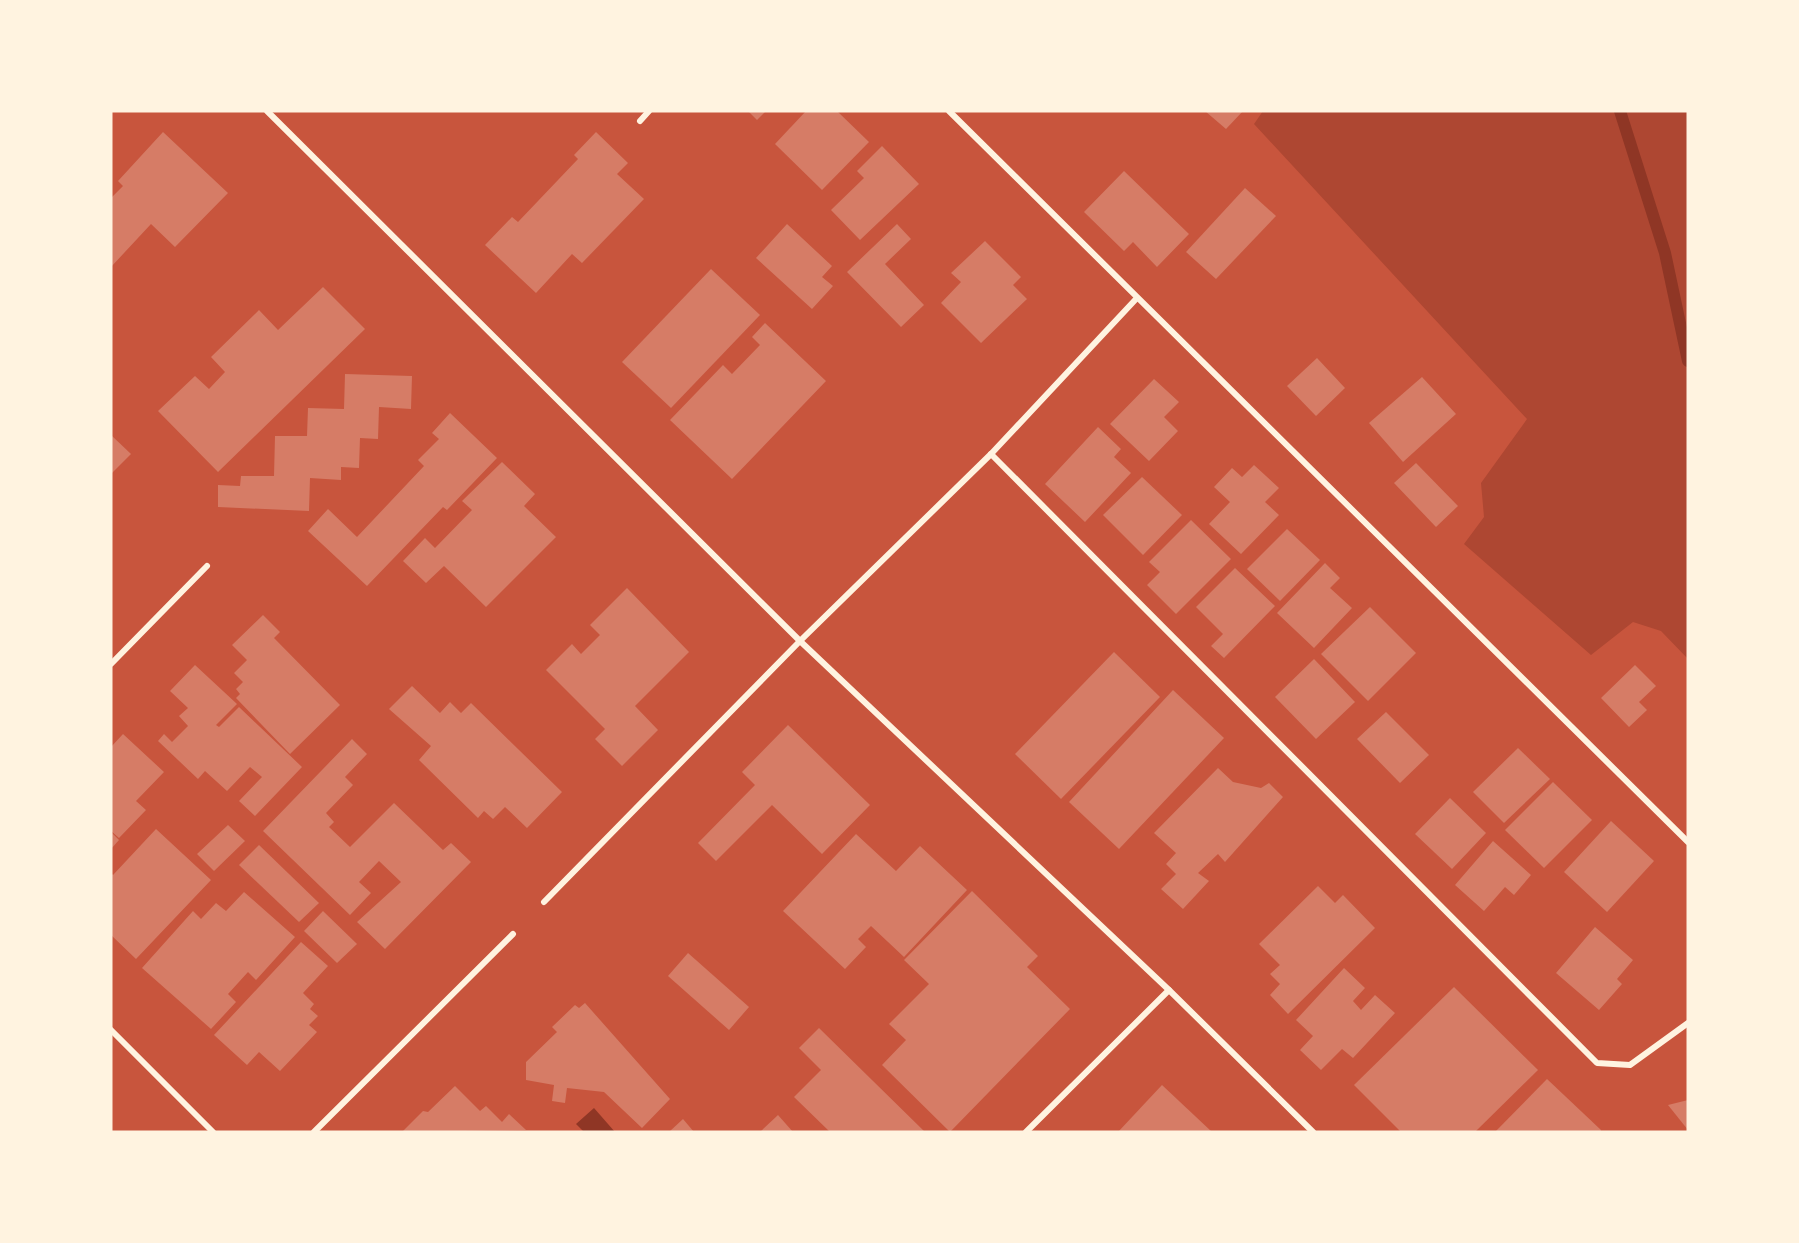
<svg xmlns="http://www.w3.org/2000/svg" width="1799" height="1243" viewBox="0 0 1799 1243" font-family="Mulish,sans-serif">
<rect width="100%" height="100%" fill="#c8553d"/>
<path fill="#ae4732" d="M 1263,111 L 1688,111 L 1688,659 L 1661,631 L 1633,622 L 1591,655 L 1464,544 L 1484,517 L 1481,483 L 1527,419 L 1254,124 Z"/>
<path fill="#8f3625" d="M 594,1108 L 615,1132 L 584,1132 L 576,1124 Z"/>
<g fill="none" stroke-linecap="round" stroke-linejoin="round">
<path stroke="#8f3625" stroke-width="12" d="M 1620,111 L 1665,253 L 1688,361"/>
</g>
<g fill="#d67c66">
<path d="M 748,111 L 766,111 L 757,120 Z"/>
<path d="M 806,111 L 837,111 L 869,142 L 822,190 L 775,144 Z"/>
<path d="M 1205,111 L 1243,111 L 1226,129 Z"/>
<path d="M 163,132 L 228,193 L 175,247 L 151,224 L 111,267 L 111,198 L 123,186 L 118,181 Z"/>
<path d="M 596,132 L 628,163 L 617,174 L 644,199 L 582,263 L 572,254 L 536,293 L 485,245 L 512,217 L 518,222 L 578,159 L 574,155 Z"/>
<path d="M 882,146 L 919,184 L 860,240 L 831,210 L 864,178 L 857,171 Z"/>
<path d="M 1124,171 L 1189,234 L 1157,267 L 1133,242 L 1124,251 L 1084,212 Z"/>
<path d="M 1245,188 L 1276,216 L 1216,279 L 1186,252 Z"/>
<path d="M 787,224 L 832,266 L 822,277 L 833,286 L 812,309 L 756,258 Z"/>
<path d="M 897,224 L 911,239 L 885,264 L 924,305 L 901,327 L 847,272 Z"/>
<path d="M 985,241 L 1021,277 L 1013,285 L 1027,299 L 981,343 L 941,303 L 961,282 L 951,273 Z"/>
<path d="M 711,269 L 760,315 L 671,408 L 622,362 Z"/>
<path d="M 323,287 L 365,329 L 218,472 L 158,411 L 195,376 L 209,389 L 225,372 L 211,357 L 259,310 L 278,330 Z"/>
<path d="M 765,323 L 826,381 L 732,479 L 670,420 L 723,365 L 732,374 L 760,345 L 752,337 Z"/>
<path d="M 1317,358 L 1345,388 L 1316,416 L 1287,386 Z"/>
<path d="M 345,374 L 412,376 L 411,409 L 379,407 L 378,439 L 360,438 L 359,468 L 341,467 L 341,480 L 310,478 L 309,511 L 218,507 L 218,485 L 240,486 L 241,476 L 274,476 L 275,436 L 307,436 L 308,408 L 344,409 Z"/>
<path d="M 1422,377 L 1456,414 L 1403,462 L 1369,423 Z"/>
<path d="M 1154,379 L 1179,402 L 1164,417 L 1178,431 L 1149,461 L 1110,424 Z"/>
<path d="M 450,413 L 497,458 L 447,510 L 443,507 L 367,586 L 308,531 L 328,509 L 357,537 L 424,466 L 418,460 L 439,439 L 432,433 Z"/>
<path d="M 1098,427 L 1121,449 L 1114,457 L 1131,473 L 1085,522 L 1045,484 Z"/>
<path d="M 111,435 L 131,454 L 111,474 Z"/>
<path d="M 502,462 L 535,494 L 524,506 L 556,537 L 486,607 L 444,566 L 426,583 L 403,561 L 425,538 L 435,548 L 472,510 L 462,501 Z"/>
<path d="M 1416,463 L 1458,506 L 1436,527 L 1394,483 Z"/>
<path d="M 1254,465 L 1279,488 L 1265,502 L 1279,515 L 1241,554 L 1209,524 L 1230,502 L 1214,487 L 1232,468 L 1242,477 Z"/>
<path d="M 1142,477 L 1182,515 L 1143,555 L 1103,515 Z"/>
<path d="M 1191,520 L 1231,559 L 1176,614 L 1147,585 L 1160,572 L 1149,562 Z"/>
<path d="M 1287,529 L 1320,560 L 1280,601 L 1247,569 Z"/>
<path d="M 1325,563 L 1340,578 L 1330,588 L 1352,608 L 1314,648 L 1277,613 Z"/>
<path d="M 1235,568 L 1275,606 L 1224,658 L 1211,646 L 1223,634 L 1196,607 Z"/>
<path d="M 627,588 L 689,652 L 635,706 L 658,730 L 622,766 L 595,739 L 605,729 L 546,670 L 572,644 L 581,654 L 600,635 L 590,625 Z"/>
<path d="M 1370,607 L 1416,653 L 1368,701 L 1321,654 Z"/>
<path d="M 263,615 L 280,632 L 274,638 L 340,705 L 290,754 L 236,698 L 240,694 L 236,689 L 243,682 L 234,673 L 247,660 L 232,645 Z"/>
<path d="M 1114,652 L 1160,697 L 1061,799 L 1015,754 Z"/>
<path d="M 1314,659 L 1355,702 L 1316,739 L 1275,697 Z"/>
<path d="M 195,665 L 237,704 L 216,725 L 219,727 L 239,707 L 302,767 L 255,816 L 239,801 L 262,777 L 250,767 L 227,791 L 205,771 L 198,779 L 158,741 L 164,734 L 172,742 L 188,726 L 179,716 L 188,708 L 170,691 Z"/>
<path d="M 1635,665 L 1656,686 L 1639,702 L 1647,710 L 1629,727 L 1601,698 Z"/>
<path d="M 412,686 L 440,713 L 450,702 L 461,713 L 471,703 L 562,792 L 527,828 L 505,807 L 493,819 L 484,811 L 478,818 L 419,760 L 431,746 L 389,709 Z"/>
<path d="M 1173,690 L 1224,738 L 1119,849 L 1069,802 Z"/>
<path d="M 1386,712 L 1429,755 L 1400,783 L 1357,739 Z"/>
<path d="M 788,725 L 870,805 L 822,854 L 772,805 L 716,861 L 698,843 L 755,785 L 742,772 Z"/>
<path d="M 123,734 L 164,772 L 136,801 L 146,810 L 119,838 L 111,831 L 111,747 Z"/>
<path d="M 352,739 L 367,754 L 345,777 L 353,785 L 326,813 L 334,822 L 329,827 L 350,847 L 394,803 L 443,850 L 451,843 L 471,862 L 385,949 L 357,922 L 401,882 L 379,861 L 359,882 L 371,893 L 350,915 L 263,831 Z"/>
<path d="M 1518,748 L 1550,779 L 1504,823 L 1473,792 Z"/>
<path d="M 1218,768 L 1233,782 L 1261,788 L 1269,783 L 1283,797 L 1225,862 L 1218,854 L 1198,873 L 1209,881 L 1183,909 L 1161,889 L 1176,874 L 1166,864 L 1176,853 L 1154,833 Z"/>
<path d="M 1553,782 L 1592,820 L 1544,868 L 1505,830 Z"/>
<path d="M 1450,798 L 1486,833 L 1452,869 L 1415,834 Z"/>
<path d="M 1611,821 L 1654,861 L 1607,912 L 1564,872 Z"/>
<path d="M 228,825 L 245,841 L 214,871 L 197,854 Z"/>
<path d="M 156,829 L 211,880 L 136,959 L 111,935 L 111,873 L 113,875 Z"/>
<path d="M 111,832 L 119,840 L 111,849 Z"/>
<path d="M 856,834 L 896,871 L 920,846 L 967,890 L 904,957 L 871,926 L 858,939 L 866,947 L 845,969 L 783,911 Z"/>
<path d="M 1493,841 L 1531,875 L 1514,895 L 1505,887 L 1484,911 L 1455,885 Z"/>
<path d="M 259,845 L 319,903 L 299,922 L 239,865 Z"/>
<path d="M 1318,886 L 1335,903 L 1343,895 L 1375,928 L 1288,1014 L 1270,995 L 1280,984 L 1270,974 L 1280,965 L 1259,944 Z"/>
<path d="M 972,891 L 1038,956 L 1027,967 L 1070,1009 L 950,1132 L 882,1065 L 906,1040 L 889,1024 L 929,984 L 904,960 Z"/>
<path d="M 244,892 L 295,937 L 256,980 L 248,972 L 228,994 L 236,1002 L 211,1029 L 142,968 L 193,911 L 201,919 L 216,903 L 226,911 Z"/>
<path d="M 323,911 L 357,944 L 337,963 L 304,931 Z"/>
<path d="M 1595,927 L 1633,960 L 1617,979 L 1622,984 L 1599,1010 L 1556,973 Z"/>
<path d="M 301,942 L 328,966 L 303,993 L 314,1004 L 310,1009 L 318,1016 L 309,1025 L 317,1032 L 280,1071 L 259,1052 L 247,1065 L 214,1035 Z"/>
<path d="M 688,953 L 749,1007 L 729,1030 L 668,976 Z"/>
<path d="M 1344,968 L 1365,988 L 1353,1001 L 1361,1010 L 1375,995 L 1395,1013 L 1353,1058 L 1342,1049 L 1321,1070 L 1300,1050 L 1313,1036 L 1296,1020 Z"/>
<path d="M 1454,987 L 1538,1070 L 1475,1132 L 1401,1132 L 1354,1085 Z"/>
<path d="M 585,1003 L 670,1099 L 642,1128 L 604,1092 L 567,1088 L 565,1103 L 552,1101 L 554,1085 L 526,1080 L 526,1062 L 557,1032 L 552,1027 L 575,1005 L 579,1008 Z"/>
<path d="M 819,1028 L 925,1132 L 830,1132 L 794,1097 L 821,1070 L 799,1048 Z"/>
<path d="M 1547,1079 L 1601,1130 L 1600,1132 L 1495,1132 Z"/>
<path d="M 1162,1085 L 1212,1132 L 1118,1132 Z"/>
<path d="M 455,1086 L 480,1111 L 486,1106 L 502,1122 L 509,1114 L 526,1130 L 402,1132 L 423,1111 L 428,1112 Z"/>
<path d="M 1688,1100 L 1688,1130 L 1668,1105 Z"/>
<path d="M 778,1115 L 793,1132 L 760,1132 Z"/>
<path d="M 683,1119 L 694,1132 L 669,1132 Z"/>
</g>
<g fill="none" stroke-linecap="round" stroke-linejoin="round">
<g stroke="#fff3e0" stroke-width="6">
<path d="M 267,111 L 800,641 L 1169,990 L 1313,1132"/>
<path d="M 949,111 L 1688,842"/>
<path d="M 640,121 L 649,111"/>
<path d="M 991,454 L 1597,1063 L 1630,1065 L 1688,1023"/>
<path d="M 111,664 L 207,566"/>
<path d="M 544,902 L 800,641 L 991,454 L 1136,299"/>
<path d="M 111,1030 L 213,1132"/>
<path d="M 314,1132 L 513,934"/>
<path d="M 1026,1132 L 1169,990"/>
</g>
</g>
<rect width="1799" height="1243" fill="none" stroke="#fff3e0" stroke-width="225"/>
</svg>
